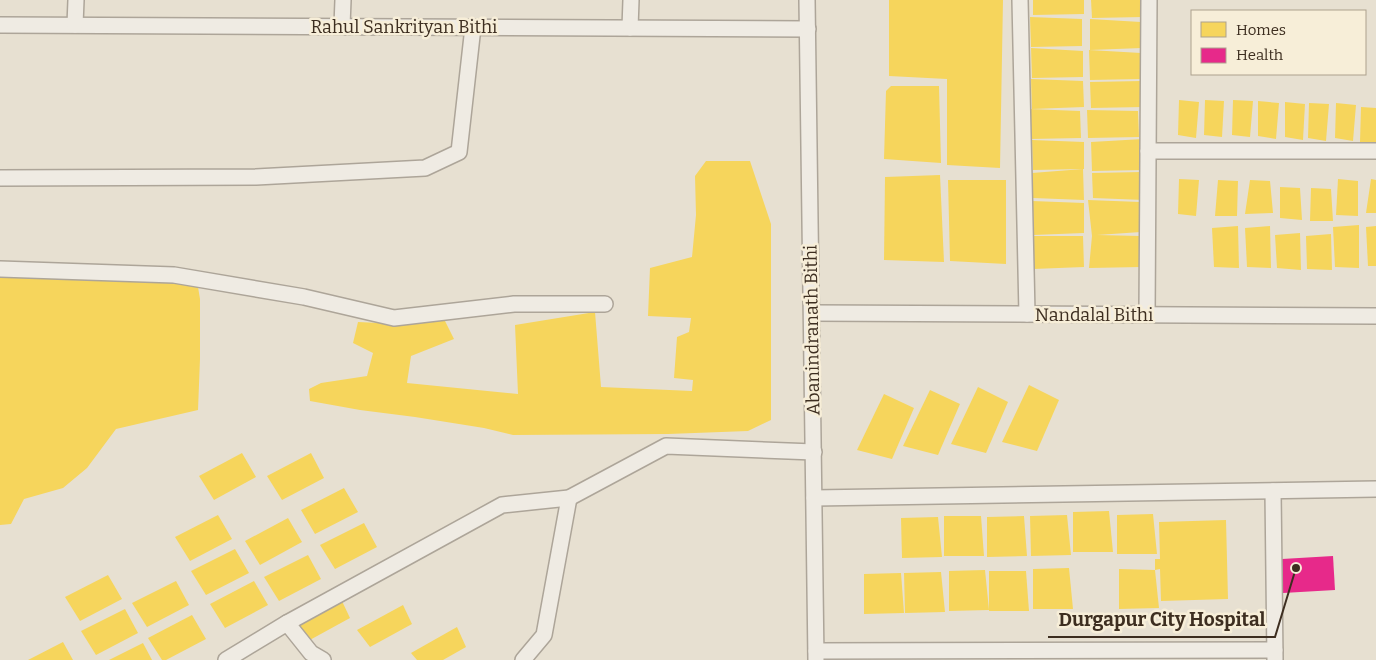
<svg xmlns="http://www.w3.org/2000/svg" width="1376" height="660" viewBox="0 0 1376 660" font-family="Bitter,serif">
<rect width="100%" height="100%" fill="#e7e0d1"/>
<g fill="#f6d55c">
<path d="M 889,0 L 1003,0 L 1000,168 L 947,165 L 947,79 L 889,76 Z"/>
<path d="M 1033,0 L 1084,0 L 1084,14 L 1033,15 Z"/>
<path d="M 1091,0 L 1142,0 L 1143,17 L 1092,18 Z"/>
<path d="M 1030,17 L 1082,19 L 1082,46 L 1031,47 Z"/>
<path d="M 1090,19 L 1141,22 L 1142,48 L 1090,50 Z"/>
<path d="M 1031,48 L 1083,51 L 1083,77 L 1032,78 Z"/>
<path d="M 1089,50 L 1141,53 L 1142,79 L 1090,80 Z"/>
<path d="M 1031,79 L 1083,81 L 1084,107 L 1032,109 Z"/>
<path d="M 1142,81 L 1143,107 L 1091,108 L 1090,82 Z"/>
<path d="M 891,86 L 939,86 L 941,163 L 884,159 L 886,91 Z"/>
<path d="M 1179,100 L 1199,102 L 1196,138 L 1178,135 Z"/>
<path d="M 1205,100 L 1224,101 L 1222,137 L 1204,135 Z"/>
<path d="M 1233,100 L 1253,101 L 1250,137 L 1232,135 Z"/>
<path d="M 1258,101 L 1279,103 L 1276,139 L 1258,136 Z"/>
<path d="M 1285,102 L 1305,104 L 1303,140 L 1285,137 Z"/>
<path d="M 1309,103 L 1329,104 L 1326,141 L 1308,138 Z"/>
<path d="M 1336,103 L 1356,105 L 1353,141 L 1335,138 Z"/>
<path d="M 1361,107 L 1376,108 L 1376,144 L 1360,142 Z"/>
<path d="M 1029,109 L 1080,111 L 1081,138 L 1030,139 Z"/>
<path d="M 1087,110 L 1138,111 L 1139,137 L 1088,138 Z"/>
<path d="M 1143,139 L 1144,170 L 1092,171 L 1091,142 Z"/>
<path d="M 1032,140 L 1084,142 L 1084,169 L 1033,170 Z"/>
<path d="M 706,161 L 750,161 L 771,224 L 771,420 L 748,431 L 668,434 L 513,435 L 484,428 L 415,417 L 360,410 L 310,401 L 309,389 L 321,383 L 367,376 L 373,353 L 353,343 L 358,322 L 400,324 L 443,317 L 454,339 L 411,356 L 407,383 L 518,394 L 515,325 L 595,312 L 601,387 L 692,391 L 693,380 L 674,378 L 677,337 L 689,332 L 691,318 L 648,316 L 650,268 L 692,257 L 696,215 L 695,176 Z"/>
<path d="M 1083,169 L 1084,200 L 1033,198 L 1032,173 Z"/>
<path d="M 1142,172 L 1144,200 L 1093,198 L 1092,173 Z"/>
<path d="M 940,175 L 944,262 L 884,260 L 885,177 Z"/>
<path d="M 1179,179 L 1199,180 L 1196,216 L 1178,214 Z"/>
<path d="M 1338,179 L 1358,181 L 1358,216 L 1336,215 Z"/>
<path d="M 1371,179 L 1376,180 L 1376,213 L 1366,213 Z"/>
<path d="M 948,180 L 1006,180 L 1006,264 L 950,261 Z"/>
<path d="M 1218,180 L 1238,181 L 1237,216 L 1215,216 Z"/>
<path d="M 1250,180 L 1270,181 L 1273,213 L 1245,214 Z"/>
<path d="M 1280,187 L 1300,188 L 1302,220 L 1280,218 Z"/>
<path d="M 1311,188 L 1331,189 L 1333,221 L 1310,221 Z"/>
<path d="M 1088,200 L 1140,202 L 1141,232 L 1097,235 L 1140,236 L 1141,267 L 1089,268 L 1092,236 Z"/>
<path d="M 1032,201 L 1084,203 L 1084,233 L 1033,235 Z"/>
<path d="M 1359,225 L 1359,268 L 1335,267 L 1333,227 Z"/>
<path d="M 1238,226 L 1239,268 L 1214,267 L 1212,228 Z"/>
<path d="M 1270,226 L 1271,268 L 1247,267 L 1245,228 Z"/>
<path d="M 1376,226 L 1376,266 L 1368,266 L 1366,227 Z"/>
<path d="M 1300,233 L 1301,270 L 1277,268 L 1275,235 Z"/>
<path d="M 1331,234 L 1332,270 L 1307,269 L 1306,236 Z"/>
<path d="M 1030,236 L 1083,236 L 1084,267 L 1033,269 Z"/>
<path d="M 0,274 L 162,280 L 198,287 L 200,299 L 200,359 L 198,410 L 116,429 L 87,468 L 63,488 L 24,499 L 11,524 L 0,525 Z"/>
<path d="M 1029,385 L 1059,400 L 1037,451 L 1002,442 Z"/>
<path d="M 978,387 L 1008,402 L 986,453 L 951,444 Z"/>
<path d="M 930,390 L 960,404 L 938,455 L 903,446 Z"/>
<path d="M 884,394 L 914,408 L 892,459 L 857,450 Z"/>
<path d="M 242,453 L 256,477 L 214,500 L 199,476 Z"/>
<path d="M 311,453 L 324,478 L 282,500 L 267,476 Z"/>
<path d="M 344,488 L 358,512 L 315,534 L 301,510 Z"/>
<path d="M 1109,511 L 1113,552 L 1073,552 L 1073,512 Z"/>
<path d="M 1153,514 L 1157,554 L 1117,554 L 1117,515 Z"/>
<path d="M 218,515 L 232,539 L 190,561 L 175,537 Z"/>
<path d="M 1067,515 L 1071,555 L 1031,556 L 1030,516 Z"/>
<path d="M 944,516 L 981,516 L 984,556 L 944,556 Z"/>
<path d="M 1024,516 L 1027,556 L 987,557 L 987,517 Z"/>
<path d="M 938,517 L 942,557 L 902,558 L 901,518 Z"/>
<path d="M 288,518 L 302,542 L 260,565 L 245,541 Z"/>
<path d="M 1226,520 L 1228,599 L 1161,601 L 1160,569 L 1155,570 L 1155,559 L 1160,559 L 1159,522 Z"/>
<path d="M 364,523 L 377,547 L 335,569 L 320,545 Z"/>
<path d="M 235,549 L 249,573 L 206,595 L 191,571 Z"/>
<path d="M 308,555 L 321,579 L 279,601 L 264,577 Z"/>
<path d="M 1069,568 L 1073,609 L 1033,609 L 1033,569 Z"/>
<path d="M 1119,569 L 1155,570 L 1159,608 L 1119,609 Z"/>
<path d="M 985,570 L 989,610 L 949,611 L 949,571 Z"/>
<path d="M 989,571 L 1026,571 L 1029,611 L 989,611 Z"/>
<path d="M 941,572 L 945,612 L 905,613 L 904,573 Z"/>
<path d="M 901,573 L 904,613 L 864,614 L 864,574 Z"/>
<path d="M 108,575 L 122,599 L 80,621 L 65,597 Z"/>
<path d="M 176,581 L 189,605 L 147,627 L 132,603 Z"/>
<path d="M 254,581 L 268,605 L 225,628 L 210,604 Z"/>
<path d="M 341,599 L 350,618 L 308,641 L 295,624 Z"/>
<path d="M 403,605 L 412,624 L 370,647 L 357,630 Z"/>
<path d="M 125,609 L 138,633 L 96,655 L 81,631 Z"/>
<path d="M 192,615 L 206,639 L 166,660 L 162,660 L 148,638 Z"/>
<path d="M 457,627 L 466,647 L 443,660 L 417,660 L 411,653 Z"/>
<path d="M 63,642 L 73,660 L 28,660 Z"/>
<path d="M 143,643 L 152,660 L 109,660 Z"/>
</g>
<path fill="#e7298a" d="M 1333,556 L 1335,590 L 1283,593 L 1282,559 Z"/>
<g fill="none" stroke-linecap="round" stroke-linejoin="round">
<defs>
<g id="minor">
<path d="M 807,0 L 816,660"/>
<path d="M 1020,0 L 1027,314"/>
<path d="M 0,25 L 808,29"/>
<path d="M 75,25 L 76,0"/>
<path d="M 342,26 L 343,0"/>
<path d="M 630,28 L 631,0"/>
<path d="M 1148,151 L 1376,151"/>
<path d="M 0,178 L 256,177 L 425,168 L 459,152 L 473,27"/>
<path d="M 0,269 L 174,275 L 304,297 L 394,318 L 514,304 L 605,304"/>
<path d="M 812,313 L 1376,316"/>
<path d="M 1147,315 L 1149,0"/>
<path d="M 1273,491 L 1275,659"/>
<path d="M 814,498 L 1376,489"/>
<path d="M 287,623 L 502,505 L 569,498 L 666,446 L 814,452"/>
<path d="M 816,651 L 1275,650"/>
<path d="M 226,660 L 287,623 L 311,653 L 323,660"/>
<path d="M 523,660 L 544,635 L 569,498"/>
</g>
</defs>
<use href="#minor" stroke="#ada599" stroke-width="18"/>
<use href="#minor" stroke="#efebe3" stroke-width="15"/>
</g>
<g text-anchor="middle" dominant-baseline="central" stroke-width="5" stroke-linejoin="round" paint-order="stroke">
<g font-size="18" fill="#3d2e20" stroke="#f7eed8">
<text x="404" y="27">Rahul Sankrityan Bithi</text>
<text x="1094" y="315">Nandalal Bithi</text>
<text transform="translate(812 330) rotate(-91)">Abanindranath Bithi</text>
</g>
</g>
<path fill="none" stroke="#3d2e20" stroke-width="2" d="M1296 568L1275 637H1048"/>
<circle fill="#3d2e20" stroke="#f7eed8" stroke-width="2" cx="1296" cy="568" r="5"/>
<g font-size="19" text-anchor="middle" font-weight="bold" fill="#3d2e20" stroke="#f7eed8" stroke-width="5" stroke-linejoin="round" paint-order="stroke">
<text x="1162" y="626">Durgapur City Hospital</text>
</g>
<rect x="1191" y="10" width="175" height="65" fill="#f7eed8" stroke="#ada18e"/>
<rect x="1201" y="22" width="25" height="15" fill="#f6d55c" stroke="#ada18e"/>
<text x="1236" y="35" font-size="15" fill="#3d2e20">Homes</text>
<rect x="1201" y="48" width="25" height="15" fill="#e7298a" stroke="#ada18e"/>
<text x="1236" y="60" font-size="15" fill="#3d2e20">Health</text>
</svg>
